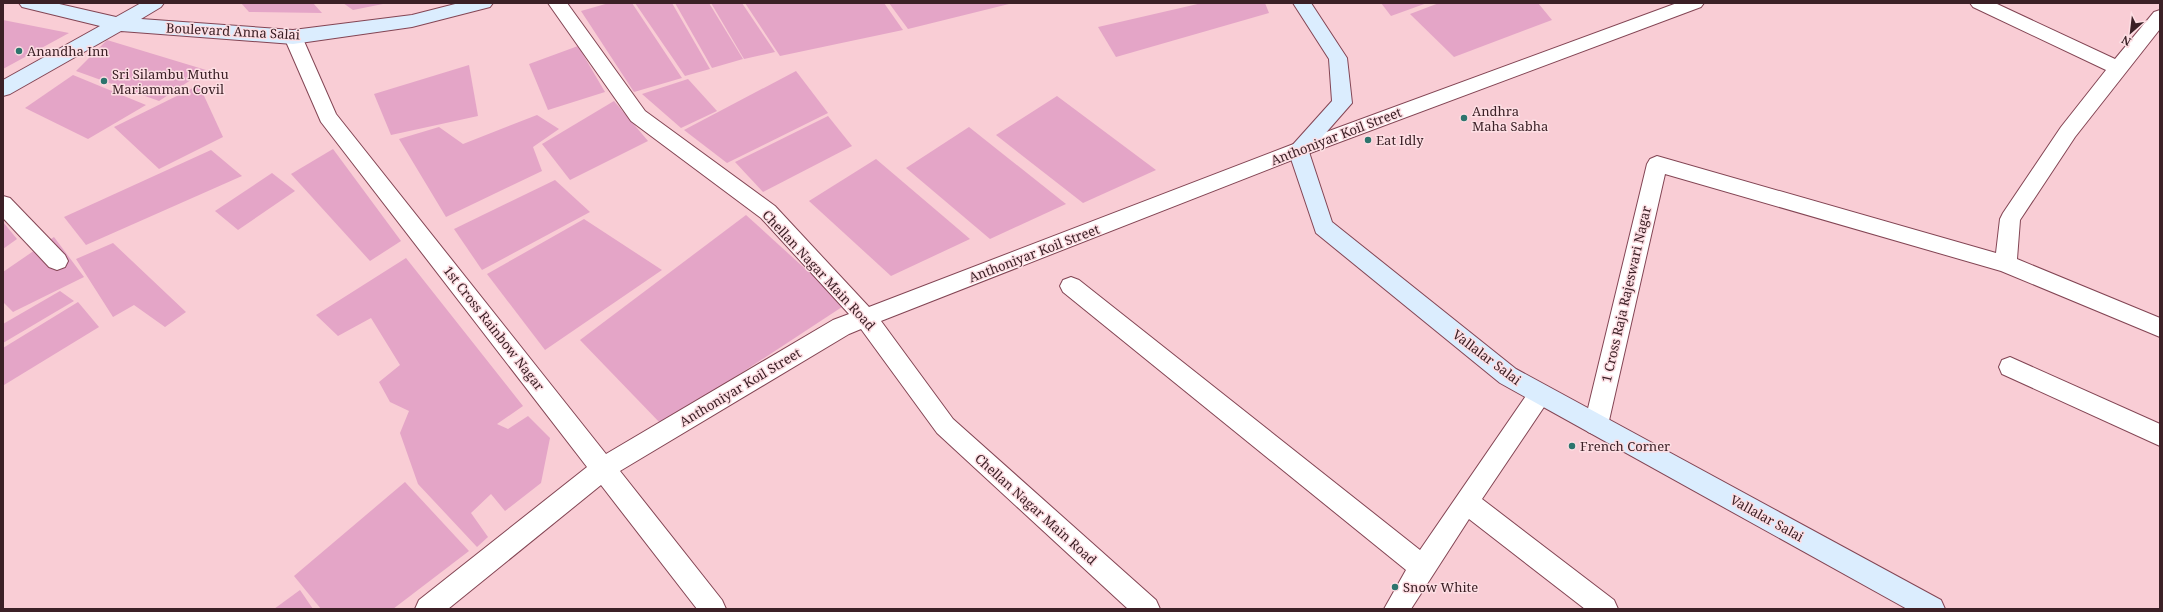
<svg xmlns="http://www.w3.org/2000/svg" width="2163" height="612" viewBox="0 0 2163 612" font-family="'Noto Serif',serif">
<rect width="100%" height="100%" fill="#f9cdd5"/>
<g fill="#e4a5c7">
<path d="M 241,3 L 313,3 L 322,13 L 249,12 Z"/>
<path d="M 343,3 L 383,3 L 383,4 L 353,10 Z"/>
<path d="M 609,3 L 632,3 L 682,78 L 634,92 L 581,11 Z"/>
<path d="M 635,3 L 672,3 L 710,69 L 685,76 Z"/>
<path d="M 675,3 L 709,3 L 743,59 L 712,68 Z"/>
<path d="M 711,3 L 742,3 L 775,52 L 744,59 Z"/>
<path d="M 745,3 L 884,3 L 903,30 L 780,56 Z"/>
<path d="M 889,3 L 1009,3 L 1009,4 L 908,29 Z"/>
<path d="M 1202,3 L 1265,3 L 1269,13 L 1116,57 L 1098,27 Z"/>
<path d="M 1381,3 L 1427,3 L 1391,16 Z"/>
<path d="M 1439,3 L 1538,3 L 1552,20 L 1454,57 L 1410,14 Z"/>
<path d="M 3,20 L 69,33 L 3,69 Z"/>
<path d="M 107,40 L 206,70 L 159,101 L 76,71 Z"/>
<path d="M 578,46 L 605,92 L 548,110 L 529,64 Z"/>
<path d="M 469,65 L 478,116 L 391,135 L 374,94 Z"/>
<path d="M 796,71 L 828,113 L 727,163 L 684,130 Z"/>
<path d="M 73,75 L 146,105 L 88,139 L 25,108 Z"/>
<path d="M 688,79 L 717,111 L 681,128 L 642,94 Z"/>
<path d="M 199,85 L 223,137 L 159,169 L 114,127 Z"/>
<path d="M 1057,96 L 1156,170 L 1083,203 L 996,135 Z"/>
<path d="M 614,101 L 648,141 L 570,180 L 542,144 Z"/>
<path d="M 537,115 L 559,129 L 533,147 L 542,171 L 446,217 L 399,139 L 439,127 L 463,144 Z"/>
<path d="M 828,116 L 852,146 L 763,192 L 735,162 Z"/>
<path d="M 969,127 L 1066,204 L 990,239 L 906,168 Z"/>
<path d="M 333,149 L 401,241 L 370,261 L 291,174 Z"/>
<path d="M 211,150 L 242,176 L 86,245 L 64,217 Z"/>
<path d="M 876,159 L 970,239 L 891,276 L 809,201 Z"/>
<path d="M 272,173 L 295,191 L 238,230 L 215,211 Z"/>
<path d="M 555,180 L 590,212 L 482,270 L 454,229 Z"/>
<path d="M 746,215 L 845,305 L 662,425 L 580,340 Z"/>
<path d="M 584,219 L 662,270 L 545,350 L 487,274 Z"/>
<path d="M 3,222 L 17,239 L 3,249 Z"/>
<path d="M 54,237 L 84,277 L 13,312 L 3,302 L 3,272 Z"/>
<path d="M 113,243 L 186,312 L 165,327 L 134,305 L 113,317 L 76,259 Z"/>
<path d="M 406,258 L 523,406 L 497,424 L 508,429 L 528,416 L 550,438 L 541,483 L 505,511 L 491,494 L 471,513 L 488,537 L 477,547 L 418,484 L 400,433 L 409,411 L 390,402 L 379,382 L 400,365 L 371,318 L 338,336 L 316,315 Z"/>
<path d="M 60,291 L 74,301 L 3,343 L 3,324 Z"/>
<path d="M 78,302 L 99,327 L 4,385 L 3,348 Z"/>
<path d="M 405,482 L 469,551 L 393,609 L 321,609 L 294,576 Z"/>
<path d="M 300,590 L 313,609 L 274,609 Z"/>
</g>
<g fill="none" stroke-linecap="round" stroke-linejoin="round">
<defs>
<g id="street">
<path d="M 548,3 L 567,3 L 645,111 L 775,206 L 869,307 L 1291,145 L 1677,3 L 1704,3 L 1701,7 L 1305,155 L 881,321 L 953,419 L 1156,600 L 1160,609 L 1128,609 L 937,433 L 861,329 L 849,334 L 620,471 L 722,600 L 726,609 L 697,609 L 601,485 L 448,609 L 415,609 L 419,600 L 587,467 L 321,122 L 284,37 L 286,32 L 293,30 L 300,32 L 336,114 L 606,454 L 833,320 L 849,314 L 761,218 L 631,121 Z"/>
<path d="M 1970,3 L 1995,3 L 2115,59 L 2154,12 L 2160,10 L 2160,29 L 2075,137 L 2020,220 L 2017,259 L 2160,318 L 2160,337 L 2001,271 L 1665,174 L 1608,425 L 1604,432 L 1596,435 L 1588,432 L 1584,425 L 1647,164 L 1650,159 L 1657,156 L 1996,253 L 2000,219 L 2003,213 L 2061,127 L 2106,70 L 1973,7 Z"/>
<path d="M 3,196 L 10,198 L 65,255 L 68,261 L 65,267 L 57,270 L 49,267 L 3,218 Z"/>
<path d="M 1071,277 L 1079,280 L 1420,550 L 1532,387 L 1540,384 L 1548,387 L 1552,394 L 1548,401 L 1482,499 L 1614,600 L 1618,609 L 1585,609 L 1469,519 L 1411,609 L 1384,609 L 1406,570 L 1063,292 L 1060,286 L 1063,280 Z"/>
<path d="M 2010,357 L 2160,424 L 2160,446 L 2002,374 L 1999,367 L 2002,360 Z"/>
</g>
<g id="secondary">
<path d="M 19,3 L 55,3 L 116,17 L 141,3 L 164,3 L 161,7 L 141,19 L 293,30 L 412,15 L 459,3 L 493,3 L 490,7 L 412,27 L 293,44 L 121,31 L 10,94 L 3,96 L 3,80 L 100,26 L 22,7 Z"/>
<path d="M 1293,3 L 1311,3 L 1347,58 L 1352,103 L 1309,152 L 1332,222 L 1516,369 L 1941,600 L 1945,609 L 1907,609 L 1500,383 L 1316,233 L 1288,150 L 1332,101 L 1329,59 Z"/>
</g>
</defs>
<use href="#street" stroke="#834554" stroke-width="2"/>
<use href="#secondary" stroke="#834554" stroke-width="2"/>
<use href="#street" fill="#fff" fill-rule="evenodd"/>
<use href="#secondary" fill="#dbedfe" fill-rule="evenodd"/>
</g>
<g fill="#2d746d" stroke="#fddee3" stroke-width="1.5">
<circle cx="19" cy="51" r="4"/>
<circle cx="104" cy="81" r="4"/>
<circle cx="1464" cy="118" r="4"/>
<circle cx="1368" cy="140" r="4"/>
<circle cx="1572" cy="446" r="4"/>
<circle cx="1395" cy="587" r="4"/>
</g>
<g text-anchor="middle" dominant-baseline="central" stroke-width="3" stroke-linejoin="round" paint-order="stroke">
<g font-size="13" fill="#3b2026" stroke="#fddee3">
<text transform="translate(233 31) rotate(3)">Boulevard Anna Salai</text>
<text transform="translate(1336 136) rotate(-21)">Anthoniyar Koil Street</text>
<text transform="translate(1034 253) rotate(-21)">Anthoniyar Koil Street</text>
<text transform="translate(819 270) rotate(47)">Chellan Nagar Main Road</text>
<text transform="translate(1626 294) rotate(-77)">1 Cross Raja Rajeswari Nagar</text>
<text transform="translate(494 328) rotate(52)">1st Cross Rainbow Nagar</text>
<text transform="translate(1487 357) rotate(37)">Vallalar Salai</text>
<text transform="translate(740 387) rotate(-31)">Anthoniyar Koil Street</text>
<text transform="translate(1036 509) rotate(42)">Chellan Nagar Main Road</text>
<text transform="translate(1767 518) rotate(29)">Vallalar Salai</text>
</g>
<g font-size="13" fill="#3b2026" stroke="#fddee3" text-anchor="start">
<text x="27" y="51">Anandha Inn</text>
<text x="112" y="74">Sri Silambu Muthu<tspan x="112" dy="15">Mariamman Covil</tspan></text>
<text x="1472" y="111">Andhra<tspan x="1472" dy="15">Maha Sabha</tspan></text>
<text x="1376" y="140">Eat Idly</text>
<text x="1580" y="446">French Corner</text>
<text x="1403" y="587">Snow White</text>
</g>
</g>
<rect width="2163" height="612" fill="none" stroke="#3b2026" stroke-width="8"/>
<g transform="translate(2131 32) rotate(208)" stroke="#fddee3" stroke-width="3" paint-order="stroke">
<path d="M0-3L7 15L0 10L-7 15Z" fill="#3b2026"/>
<text y="-6" font-size="11" font-weight="bold" text-anchor="middle" fill="#3b2026">N</text>
</g>
</svg>
